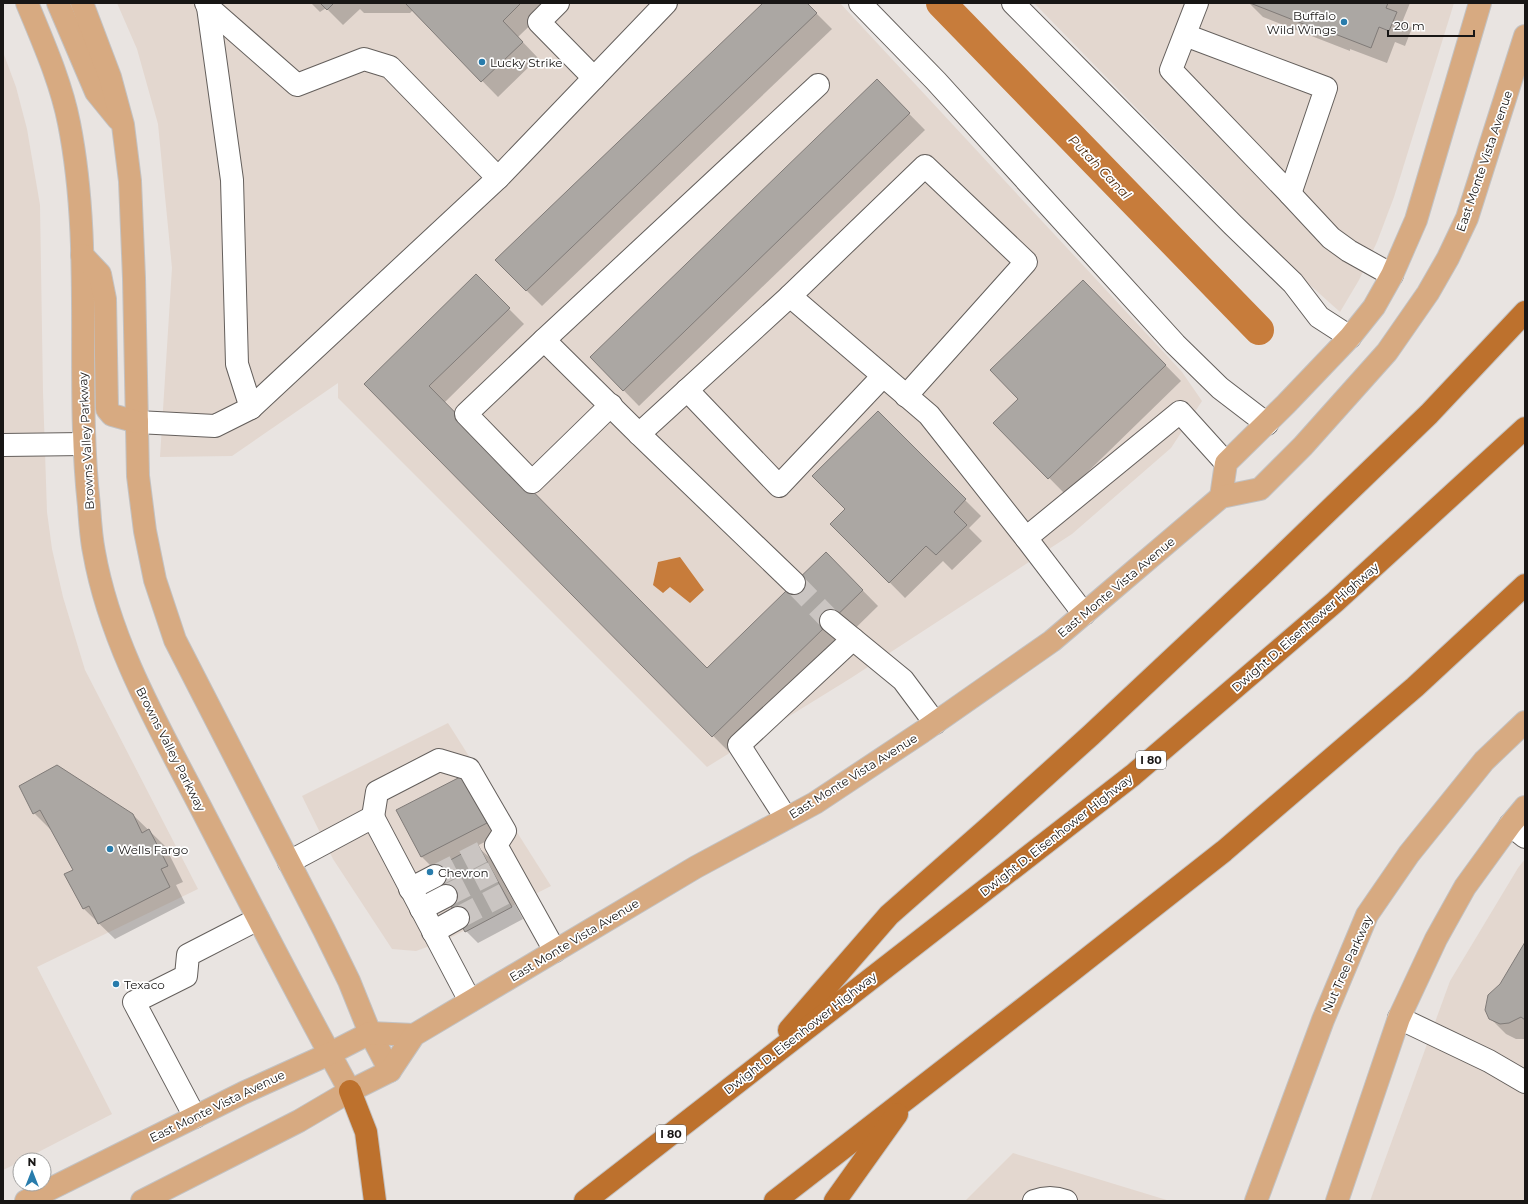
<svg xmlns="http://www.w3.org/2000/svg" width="1528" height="1204" viewBox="0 0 1528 1204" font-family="Montserrat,sans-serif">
<rect width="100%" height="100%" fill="#e9e4e1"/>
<g fill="#e3d7cf">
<path d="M 117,3 L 840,3 L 1182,372 L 1202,401 L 1171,448 L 1072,534 L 851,678 L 707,767 L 338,398 L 338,383 L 232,456 L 160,457 L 172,268 L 158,124 L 137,49 Z"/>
<path d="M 1034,3 L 1454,3 L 1394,197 L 1377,242 L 1359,280 L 1340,312 L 1301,277 Z"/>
<path d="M 3,52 L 16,87 L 27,129 L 40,205 L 43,392 L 47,512 L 52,549 L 63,597 L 85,670 L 198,889 L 37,967 L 112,1114 L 23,1160 L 20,1160 L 20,1162 L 3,1170 Z"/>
<path d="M 448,723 L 551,886 L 446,940 L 416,951 L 392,949 L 333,859 L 302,796 Z"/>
<path d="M 1525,859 L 1525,1201 L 1370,1201 L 1450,981 L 1518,868 Z"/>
<path d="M 1013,1153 L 1170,1201 L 965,1201 Z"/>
</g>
<path fill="#c77c3b" d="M 680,557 L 704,590 L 690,603 L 670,587 L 663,593 L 653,585 L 658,562 Z"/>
<g fill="#0003">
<path d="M 311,3 L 553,3 L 518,37 L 538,58 L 498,97 L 413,10 L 410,13 L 364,13 L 360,9 L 343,25 L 326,8 L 320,12 Z"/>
<path d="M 764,3 L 806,3 L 832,29 L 542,306 L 496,260 Z"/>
<path d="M 1249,3 L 1410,3 L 1403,20 L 1412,28 L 1405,46 L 1395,42 L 1387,63 L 1350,49 L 1350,51 L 1263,17 Z"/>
<path d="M 877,81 L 925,130 L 639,406 L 591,357 Z"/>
<path d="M 476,276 L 524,324 L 444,403 L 707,669 L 826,553 L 878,606 L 729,752 L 366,384 Z"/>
<path d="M 1099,297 L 1181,381 L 1065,494 L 995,423 L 1019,399 Z"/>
<path d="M 878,413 L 981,516 L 969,528 L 982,541 L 952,570 L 943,561 L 905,598 L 832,524 L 847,509 Z"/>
<path d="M 462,777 L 498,835 L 477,846 L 490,858 L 523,919 L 478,943 L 466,931 L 435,870 L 421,856 Z"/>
<path d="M 21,786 L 133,815 L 165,846 L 183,882 L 176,885 L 185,903 L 115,939 L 83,908 L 74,870 L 51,828 L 50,829 L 34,813 Z"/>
<path d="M 1525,944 L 1525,1039 L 1516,1039 L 1506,1034 L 1490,1018 L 1501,985 Z"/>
</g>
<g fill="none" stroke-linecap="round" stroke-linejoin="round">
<path stroke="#c77c3b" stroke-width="30" d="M 941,3 L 1259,330"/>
</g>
<g fill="#aba7a3" stroke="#807b78">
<path d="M 320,3 L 334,3 L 327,10 Z"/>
<path d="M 405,3 L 521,3 L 503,21 L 523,42 L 481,82 Z"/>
<path d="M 763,3 L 807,3 L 817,13 L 526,291 L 495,260 Z"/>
<path d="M 1250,3 L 1388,3 L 1386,8 L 1397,12 L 1389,31 L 1379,27 L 1371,48 L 1335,34 L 1334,36 Z"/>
<path d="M 877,79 L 910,113 L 623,391 L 590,357 Z"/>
<path d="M 476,274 L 510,308 L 429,386 L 707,668 L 826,552 L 863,590 L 712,737 L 364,384 Z"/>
<path d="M 1083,280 L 1166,365 L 1048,479 L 993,423 L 1018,399 L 990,370 Z"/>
<path d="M 878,411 L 966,499 L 954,512 L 967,525 L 936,555 L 926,546 L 889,583 L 830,524 L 845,509 L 812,476 Z"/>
<path d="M 57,765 L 133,814 L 142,833 L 149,829 L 168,866 L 161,869 L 170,887 L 98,924 L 89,906 L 83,909 L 64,874 L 73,870 L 40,810 L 33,814 L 19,786 Z"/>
<path d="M 462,776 L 487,823 L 421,857 L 396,810 Z"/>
<path d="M 478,845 L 512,907 L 465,932 L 432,870 Z"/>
<path d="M 1525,942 L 1525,1020 L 1521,1017 L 1509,1023 L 1500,1024 L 1489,1019 L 1485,1010 L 1488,995 L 1500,984 Z"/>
</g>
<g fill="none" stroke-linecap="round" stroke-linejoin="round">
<g stroke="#cac5c2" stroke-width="22" stroke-dasharray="22 11" stroke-linecap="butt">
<path d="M 794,583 L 831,621"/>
<path d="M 435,876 L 482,852"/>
<path d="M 446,896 L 493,872"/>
<path d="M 458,918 L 504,894"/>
</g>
<defs>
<g id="minor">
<path d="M 558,3 L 539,22 L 594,78"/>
<path d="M 860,3 L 936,81 L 1175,344 L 1220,388 L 1267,424"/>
<path d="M 1013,3 L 1233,225 L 1293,283 L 1319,317 L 1350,337"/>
<path d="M 208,7 L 232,180 L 237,364 L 251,408"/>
<path d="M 1185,35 L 1326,88 L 1290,194 L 1171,70 L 1197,3"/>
<path d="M 498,178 L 666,3"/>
<path d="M 1290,194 L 1331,238 L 1349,251 L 1392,275"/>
<path d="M 790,296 L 925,166 L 1026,262 L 906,396"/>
<path d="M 544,340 L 639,434 L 794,583"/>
<path d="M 687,390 L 779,486 L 883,376"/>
<path d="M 611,405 L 532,482 L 466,414 L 544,340 L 818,85"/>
<path d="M 137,422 L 215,426 L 251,408 L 498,178 L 390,67 L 364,59 L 297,85 L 208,7 L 206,3"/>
<path d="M 639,434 L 790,296 L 929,415 L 1026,538 L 1084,614"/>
<path d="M 3,445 L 84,444"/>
<path d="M 1026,538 L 1180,412 L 1226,463"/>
<path d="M 831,621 L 853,639"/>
<path d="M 373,817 L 377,792 L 439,760 L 469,769 L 505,831 L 496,845 L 555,951"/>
<path d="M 786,818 L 739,745 L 853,639 L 903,680 L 935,723"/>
<path d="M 1510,825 L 1525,837"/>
<path d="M 289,862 L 373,817 L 470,1001"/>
<path d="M 410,889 L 435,876"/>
<path d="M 421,909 L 446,896"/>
<path d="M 433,932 L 458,918"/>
<path d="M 1399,1018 L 1489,1061 L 1525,1082"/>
<path d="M 195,1117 L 134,1002 L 186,976 L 188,955 L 258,919"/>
<path d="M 1034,1201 C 1045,1197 1055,1197 1066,1201"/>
</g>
<g id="major">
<path d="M 27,3 C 43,42 61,82 69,123 C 94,249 75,379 89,506 C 90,521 91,537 94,552 C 110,643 159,727 201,808 C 250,903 298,997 350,1091"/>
<path d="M 58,3 L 96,92 L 118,119"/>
<path d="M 82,3 L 110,77 L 123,125 L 130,181 L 134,278 L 138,476 L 145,531 L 155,580 L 175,640 L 324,930 L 349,981 L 370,1033 L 390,1071"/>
<path d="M 82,255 L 100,274 L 105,299 L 107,409 L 112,415 L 137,422"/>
<path d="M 1221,497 L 1226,463 L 1286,404 L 1350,337 L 1374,307 L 1392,275 L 1416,220 L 1480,3"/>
<path d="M 26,1201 L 243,1093 L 329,1054 L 370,1033 L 414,1035"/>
<path d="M 142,1201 L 299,1121 L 350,1091 L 390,1071 L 414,1035 L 696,867 L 815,803 L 922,732 L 1052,641 L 1221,497 L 1260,489 L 1303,446 L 1387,352 L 1428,293 L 1448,258 L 1467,218 L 1525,36"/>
<path d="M 1256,1201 L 1323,1020 L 1367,915 L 1409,854 L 1484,761 L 1525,722"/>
<path d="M 1337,1201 L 1399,1018 L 1436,939 L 1465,887 L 1510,825 L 1525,807"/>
</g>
<g id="highway">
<path d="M 789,1030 L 889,915 L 989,827 L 1091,735 L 1266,571 L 1429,414 L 1525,312"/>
<path d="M 350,1091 L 366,1132 L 375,1201"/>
<path d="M 585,1201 L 1133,775 L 1335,602 L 1525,428"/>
<path d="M 775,1201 L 1069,973 L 1224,851 L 1415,687 L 1525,585"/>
<path d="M 835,1201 L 897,1114"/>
</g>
</defs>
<use href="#minor" stroke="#645f5c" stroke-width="24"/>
<use href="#major" stroke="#c3c2c2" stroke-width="24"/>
<use href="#highway" stroke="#c3c2c2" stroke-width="24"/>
<use href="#minor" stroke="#fff" stroke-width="22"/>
<use href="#major" stroke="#d7aa81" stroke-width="22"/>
<use href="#highway" stroke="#bd712d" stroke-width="22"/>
</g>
<g fill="#287cac" stroke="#fff" stroke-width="1.5">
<circle cx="1344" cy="22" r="4"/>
<circle cx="482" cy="62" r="4"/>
<circle cx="110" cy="849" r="4"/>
<circle cx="430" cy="872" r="4"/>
<circle cx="116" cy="984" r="4"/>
</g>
<g text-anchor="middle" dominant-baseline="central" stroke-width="3.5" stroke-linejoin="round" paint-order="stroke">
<g fill="#fff" stroke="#5d5c5b" stroke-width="1">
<rect x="1136" y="751" width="30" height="18" rx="3"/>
<rect x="656" y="1125" width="30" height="18" rx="3"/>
</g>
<g font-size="11" font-weight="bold" fill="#181615">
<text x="1151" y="760">I 80</text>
<text x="671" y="1134">I 80</text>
</g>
<g font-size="12" fill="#181615" stroke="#fff" text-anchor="start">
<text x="1336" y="15" text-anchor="end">Buffalo<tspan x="1336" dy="14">Wild Wings</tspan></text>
<text x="490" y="62">Lucky Strike</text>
<text x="118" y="849">Wells Fargo</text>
<text x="438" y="872">Chevron</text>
<text x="124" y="984">Texaco</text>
</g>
<g font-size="12" fill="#181615" stroke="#fff">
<text transform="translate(1484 161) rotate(-71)">East Monte Vista Avenue</text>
<text transform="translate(86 441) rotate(-93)">Browns Valley Parkway</text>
<text transform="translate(1116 587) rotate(-40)">East Monte Vista Avenue</text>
<text transform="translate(1305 627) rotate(-41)">Dwight D. Eisenhower Highway</text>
<text transform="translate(171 749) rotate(63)">Browns Valley Parkway</text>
<text transform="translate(853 776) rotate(-32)">East Monte Vista Avenue</text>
<text transform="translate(1056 835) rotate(-38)">Dwight D. Eisenhower Highway</text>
<text transform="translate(574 940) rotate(-31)">East Monte Vista Avenue</text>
<text transform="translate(1347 964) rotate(-66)">Nut Tree Parkway</text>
<text transform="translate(800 1033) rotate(-38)">Dwight D. Eisenhower Highway</text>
<text transform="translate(217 1106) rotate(-26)">East Monte Vista Avenue</text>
</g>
<g font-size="13" font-style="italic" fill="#4f2f14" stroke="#fff">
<text transform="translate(1100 167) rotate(46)">Putah Canal</text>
</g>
</g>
<rect width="1528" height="1204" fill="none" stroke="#181615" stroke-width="8"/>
<g transform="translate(32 1172)"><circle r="19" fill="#ffffff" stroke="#a3a2a1"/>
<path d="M0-3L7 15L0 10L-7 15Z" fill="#287cac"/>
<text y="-6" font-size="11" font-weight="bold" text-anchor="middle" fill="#181615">N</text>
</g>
<path d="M1388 30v6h86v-6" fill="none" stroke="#181615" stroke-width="2"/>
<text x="1394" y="30" font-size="12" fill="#181615" stroke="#ffffff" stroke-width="3" paint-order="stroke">20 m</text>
</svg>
